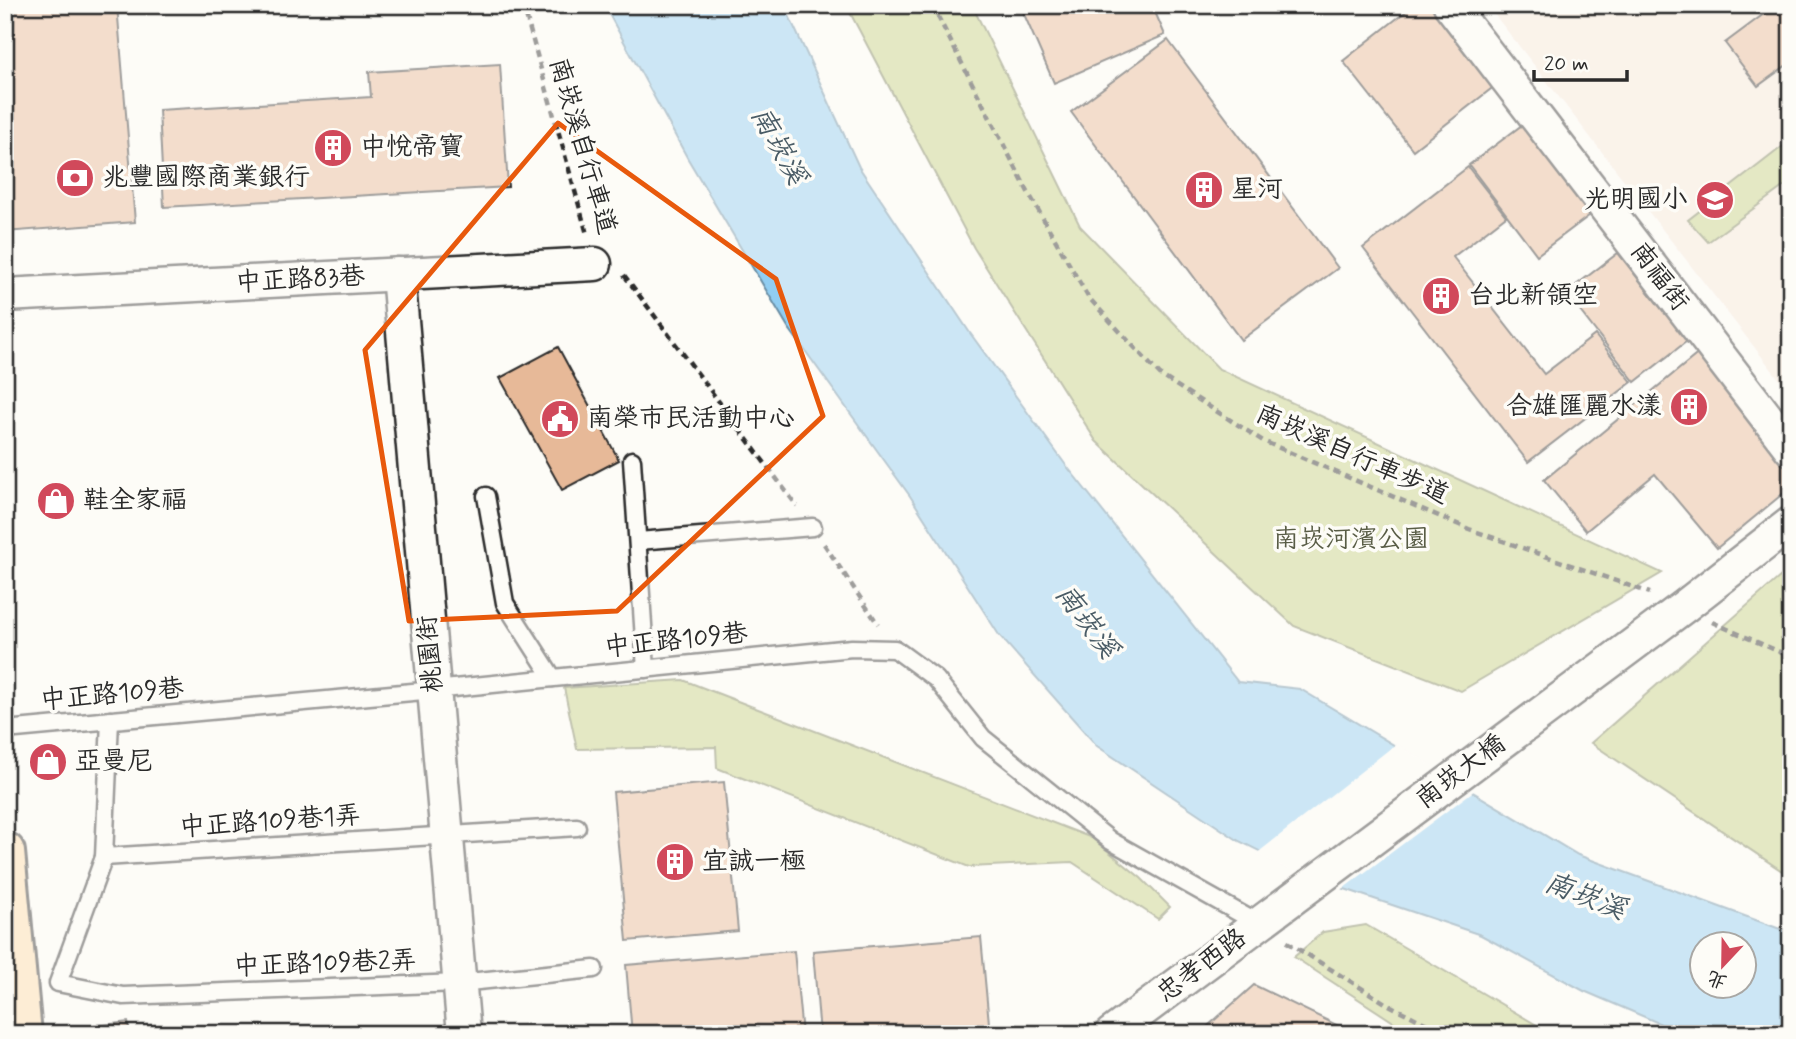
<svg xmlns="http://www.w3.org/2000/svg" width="1796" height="1039" viewBox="0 0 1796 1039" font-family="Mynerve,'LXGW WenKai TC',sans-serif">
<rect width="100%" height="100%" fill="#fdfcf7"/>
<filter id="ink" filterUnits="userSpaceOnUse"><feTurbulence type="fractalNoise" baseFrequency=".0143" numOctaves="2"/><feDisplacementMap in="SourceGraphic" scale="14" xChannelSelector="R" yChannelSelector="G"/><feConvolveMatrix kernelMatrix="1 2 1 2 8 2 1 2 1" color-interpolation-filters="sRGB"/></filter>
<g filter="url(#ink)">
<path fill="#f6e8da" d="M 1487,5 L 1791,5 L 1791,394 Z"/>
<g fill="#c5d185" stroke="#787e58" stroke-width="2">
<path d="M 846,5 L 972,5 L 1080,226 L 1219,369 L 1662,573 L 1461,691 L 1294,626 L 1096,441 L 974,248 Z"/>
<path d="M 1791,140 L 1791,181 L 1708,242 L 1688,220 Z"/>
<path d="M 1790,568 L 1791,569 L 1791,877 L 1591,743 Z"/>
<path d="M 683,680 L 1092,838 L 1141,878 L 1170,907 L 1158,919 L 1072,862 L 969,867 L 717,768 L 716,747 L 577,749 L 564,688 Z"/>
<path d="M 1366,925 L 1552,1034 L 1412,1034 L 1294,957 L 1323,932 Z"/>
</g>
<path fill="#91cdf1" stroke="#688ca2" stroke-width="2" fill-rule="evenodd" d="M 604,5 L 784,5 L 859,167 L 970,333 L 1065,464 L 1238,682 L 1300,689 L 1578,855 L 1791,933 L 1791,1034 L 1709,1034 L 1661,1024 L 1584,991 L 1481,935 L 1318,880 L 1239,841 L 1097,746 L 999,635 L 910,496 L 788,327 L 688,159 ZM 1702,944 L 1744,944 L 1744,986 L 1702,986 Z"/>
<path fill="#fdfcf7" d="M 1396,744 L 1475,790 L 1340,891 L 1316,883 L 1256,854 Z"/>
<g fill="#e7b998" stroke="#2b2b2b" stroke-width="2">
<path d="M 5,5 L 117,5 L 135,222 L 5,232 L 5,134 L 14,133 Z"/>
<path d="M 1020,5 L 1152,5 L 1165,35 L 1054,83 Z"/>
<path d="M 1414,5 L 1433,5 L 1496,85 L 1413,150 L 1343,61 Z"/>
<path d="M 1776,5 L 1791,5 L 1791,62 L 1758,86 L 1725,43 Z"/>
<path d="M 1168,40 L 1338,268 L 1241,340 L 1071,112 Z"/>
<path d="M 500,64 L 508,187 L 164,207 L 159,110 L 371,97 L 369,72 Z"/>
<path d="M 1522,125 L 1590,215 L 1537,255 L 1469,165 Z"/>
<path d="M 1468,167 L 1506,216 L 1453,257 L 1544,374 L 1595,335 L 1632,382 L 1528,462 L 1363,248 Z"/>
<path d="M 1618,253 L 1687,341 L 1635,382 L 1566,293 Z"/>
<path d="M 558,347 L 619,460 L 562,490 L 500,378 Z"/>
<path d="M 1700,352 L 1791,462 L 1791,487 L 1717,548 L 1655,474 L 1586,531 L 1544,480 Z"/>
<path d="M 724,782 L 738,931 L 627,941 L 613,792 Z"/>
<path d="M 981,937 L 990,1034 L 820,1034 L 813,951 Z"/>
<path d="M 794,951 L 802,1034 L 632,1034 L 626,965 Z"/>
<path d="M 1254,985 L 1355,1034 L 1199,1034 Z"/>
<path d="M 128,1022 L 130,1034 L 54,1034 L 54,1031 Z"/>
</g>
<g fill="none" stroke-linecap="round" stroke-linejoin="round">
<defs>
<g id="service">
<path d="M 632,460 L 646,669"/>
<path d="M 486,496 L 505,603 L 553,678"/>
<path d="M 638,541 L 813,527"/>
<path d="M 110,720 L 104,857 L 577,827"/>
<path d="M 5,730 L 434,690 L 852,648 L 895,649 L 936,679 L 983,738 L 1111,841 L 1259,924"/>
<path d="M 104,857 L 58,983 L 123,996 L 459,983 L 594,969"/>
</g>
<g id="minor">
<path d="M 1450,5 L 1791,449"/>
<path d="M 398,274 L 464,1034"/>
<path d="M 5,295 L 595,264"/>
<path d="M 1111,1034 L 1685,606 L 1791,523"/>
</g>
<path id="primary" d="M 5,852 L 22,1034"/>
</defs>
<use href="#service" stroke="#2b2b2b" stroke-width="21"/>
<use href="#minor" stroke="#2b2b2b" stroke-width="37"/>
<use href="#primary" stroke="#2b2b2b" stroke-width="44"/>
<g stroke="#2b2b2b" stroke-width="4.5" stroke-dasharray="7 5" stroke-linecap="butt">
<path d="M 523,5 L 587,234"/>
<path d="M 932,5 L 1028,192 L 1088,297 L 1160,375 L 1263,441 L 1469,529 L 1650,593"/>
<path d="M 624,275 L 797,506"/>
<path d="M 824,544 L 878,624"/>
<path d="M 1712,622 L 1791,657"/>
<path d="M 1287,942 L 1387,1004 L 1447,1034"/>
</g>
<use href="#service" stroke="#fdfcf7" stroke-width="16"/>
<use href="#minor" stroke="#fdfcf7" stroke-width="32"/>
<use href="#primary" stroke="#fddcac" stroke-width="38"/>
</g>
</g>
<path d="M0 0H1796V1039H0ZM 558,123 L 776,279 L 823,416 L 617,611 L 409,621 L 365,350 Z" fill="#fdfcf7" fill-opacity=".55" fill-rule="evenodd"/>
<path fill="none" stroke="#e8590c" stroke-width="5" stroke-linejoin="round" d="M 558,123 L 776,279 L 823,416 L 617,611 L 409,621 L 365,350 Z"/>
<defs>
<symbol id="building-disc" viewBox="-11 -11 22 22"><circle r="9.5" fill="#d1495b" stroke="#fdfcf7"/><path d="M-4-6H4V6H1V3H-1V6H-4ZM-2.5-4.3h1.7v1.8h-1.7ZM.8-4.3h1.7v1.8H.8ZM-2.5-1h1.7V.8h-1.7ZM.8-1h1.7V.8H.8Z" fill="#fff"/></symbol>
<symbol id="bank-disc" viewBox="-11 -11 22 22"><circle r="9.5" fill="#d1495b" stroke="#fdfcf7"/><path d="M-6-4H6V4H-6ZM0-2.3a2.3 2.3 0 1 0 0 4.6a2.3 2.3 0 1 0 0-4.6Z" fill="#fff"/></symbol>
<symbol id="school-disc" viewBox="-11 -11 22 22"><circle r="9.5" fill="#d1495b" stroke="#fdfcf7"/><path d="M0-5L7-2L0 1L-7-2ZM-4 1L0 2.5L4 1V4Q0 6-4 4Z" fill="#fff"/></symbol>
<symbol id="civic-disc" viewBox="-11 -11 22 22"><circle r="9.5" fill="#d1495b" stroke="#fdfcf7"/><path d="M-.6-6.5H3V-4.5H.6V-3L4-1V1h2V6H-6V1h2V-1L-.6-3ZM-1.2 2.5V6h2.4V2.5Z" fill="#fff"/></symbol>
<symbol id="shop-disc" viewBox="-11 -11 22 22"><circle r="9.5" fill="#d1495b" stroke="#fdfcf7"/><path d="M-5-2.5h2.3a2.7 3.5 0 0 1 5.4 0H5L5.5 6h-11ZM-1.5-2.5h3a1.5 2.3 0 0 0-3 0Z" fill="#fff"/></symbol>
</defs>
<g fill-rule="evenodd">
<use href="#building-disc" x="311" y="126" width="44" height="44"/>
<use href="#bank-disc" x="53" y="156" width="44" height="44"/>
<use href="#building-disc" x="1182" y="168" width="44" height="44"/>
<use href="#school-disc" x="1693" y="178" width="44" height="44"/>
<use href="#building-disc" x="1419" y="274" width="44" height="44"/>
<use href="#building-disc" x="1667" y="385" width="44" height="44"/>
<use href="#civic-disc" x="538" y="397" width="44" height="44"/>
<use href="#shop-disc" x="34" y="479" width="44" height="44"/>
<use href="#shop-disc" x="26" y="740" width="44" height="44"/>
<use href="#building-disc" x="653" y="840" width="44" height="44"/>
</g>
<g text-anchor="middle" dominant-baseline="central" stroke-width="7" stroke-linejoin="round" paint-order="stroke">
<g font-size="26" fill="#2b2b2b" stroke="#fdfcf7">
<text transform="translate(582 146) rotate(74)">南崁溪自行車道</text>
<text transform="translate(1659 277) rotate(53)">南福街</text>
<text transform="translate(300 280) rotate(-3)">中正路83巷</text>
<text transform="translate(1352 455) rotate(24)">南崁溪自行車步道</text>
<text transform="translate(676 641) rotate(-6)">中正路109巷</text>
<text transform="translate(431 654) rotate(-95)">桃園街</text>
<text transform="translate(112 695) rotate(-5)">中正路109巷</text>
<text transform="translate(1461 772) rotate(-37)">南崁大橋</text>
<text transform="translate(270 822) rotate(-4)">中正路109巷1弄</text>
<text transform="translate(325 964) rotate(-2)">中正路109巷2弄</text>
<text transform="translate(1202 966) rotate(-37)">忠孝西路</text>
</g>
<g font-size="26" fill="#2b2b2b" stroke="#fdfcf7" text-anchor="start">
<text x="360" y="148">中悅帝寶</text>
<text x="102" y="178">兆豐國際商業銀行</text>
<text x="1231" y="190">星河</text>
<text x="1688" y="200" text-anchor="end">光明國小</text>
<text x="1468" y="296">台北新領空</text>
<text x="1662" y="407" text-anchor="end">合雄匯麗水漾</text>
<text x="587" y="419">南榮市民活動中心</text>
<text x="83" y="501">鞋全家福</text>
<text x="75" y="762">亞曼尼</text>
<text x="702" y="862">宜誠一極</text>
</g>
<g font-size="26" fill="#595d46" stroke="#fdfcf7">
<text x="1351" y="540">南崁河濱公園</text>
</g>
<g font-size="28" font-style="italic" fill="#4a5c66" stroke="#fdfcf7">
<text transform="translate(778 146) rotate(61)">南崁溪</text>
<text transform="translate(1086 622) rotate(53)">南崁溪</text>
<text transform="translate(1585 897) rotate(21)">南崁溪</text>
</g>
</g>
<rect width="1796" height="1039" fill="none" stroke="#fdfcf7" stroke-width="28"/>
<rect x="14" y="14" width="1768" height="1011" fill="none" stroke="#2b2b2b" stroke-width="2.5" filter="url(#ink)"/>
<g transform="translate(1723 965) rotate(202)"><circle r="33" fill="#fdfcf7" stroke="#a9a8a5" stroke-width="2"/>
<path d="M0-5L12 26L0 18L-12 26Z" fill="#d1495b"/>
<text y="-10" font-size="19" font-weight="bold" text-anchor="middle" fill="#2b2b2b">北</text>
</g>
<path d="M1534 70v10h93v-10" fill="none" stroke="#2b2b2b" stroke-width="3.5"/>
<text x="1544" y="70" font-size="21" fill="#2b2b2b" stroke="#fdfcf7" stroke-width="5" paint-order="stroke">20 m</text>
</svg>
